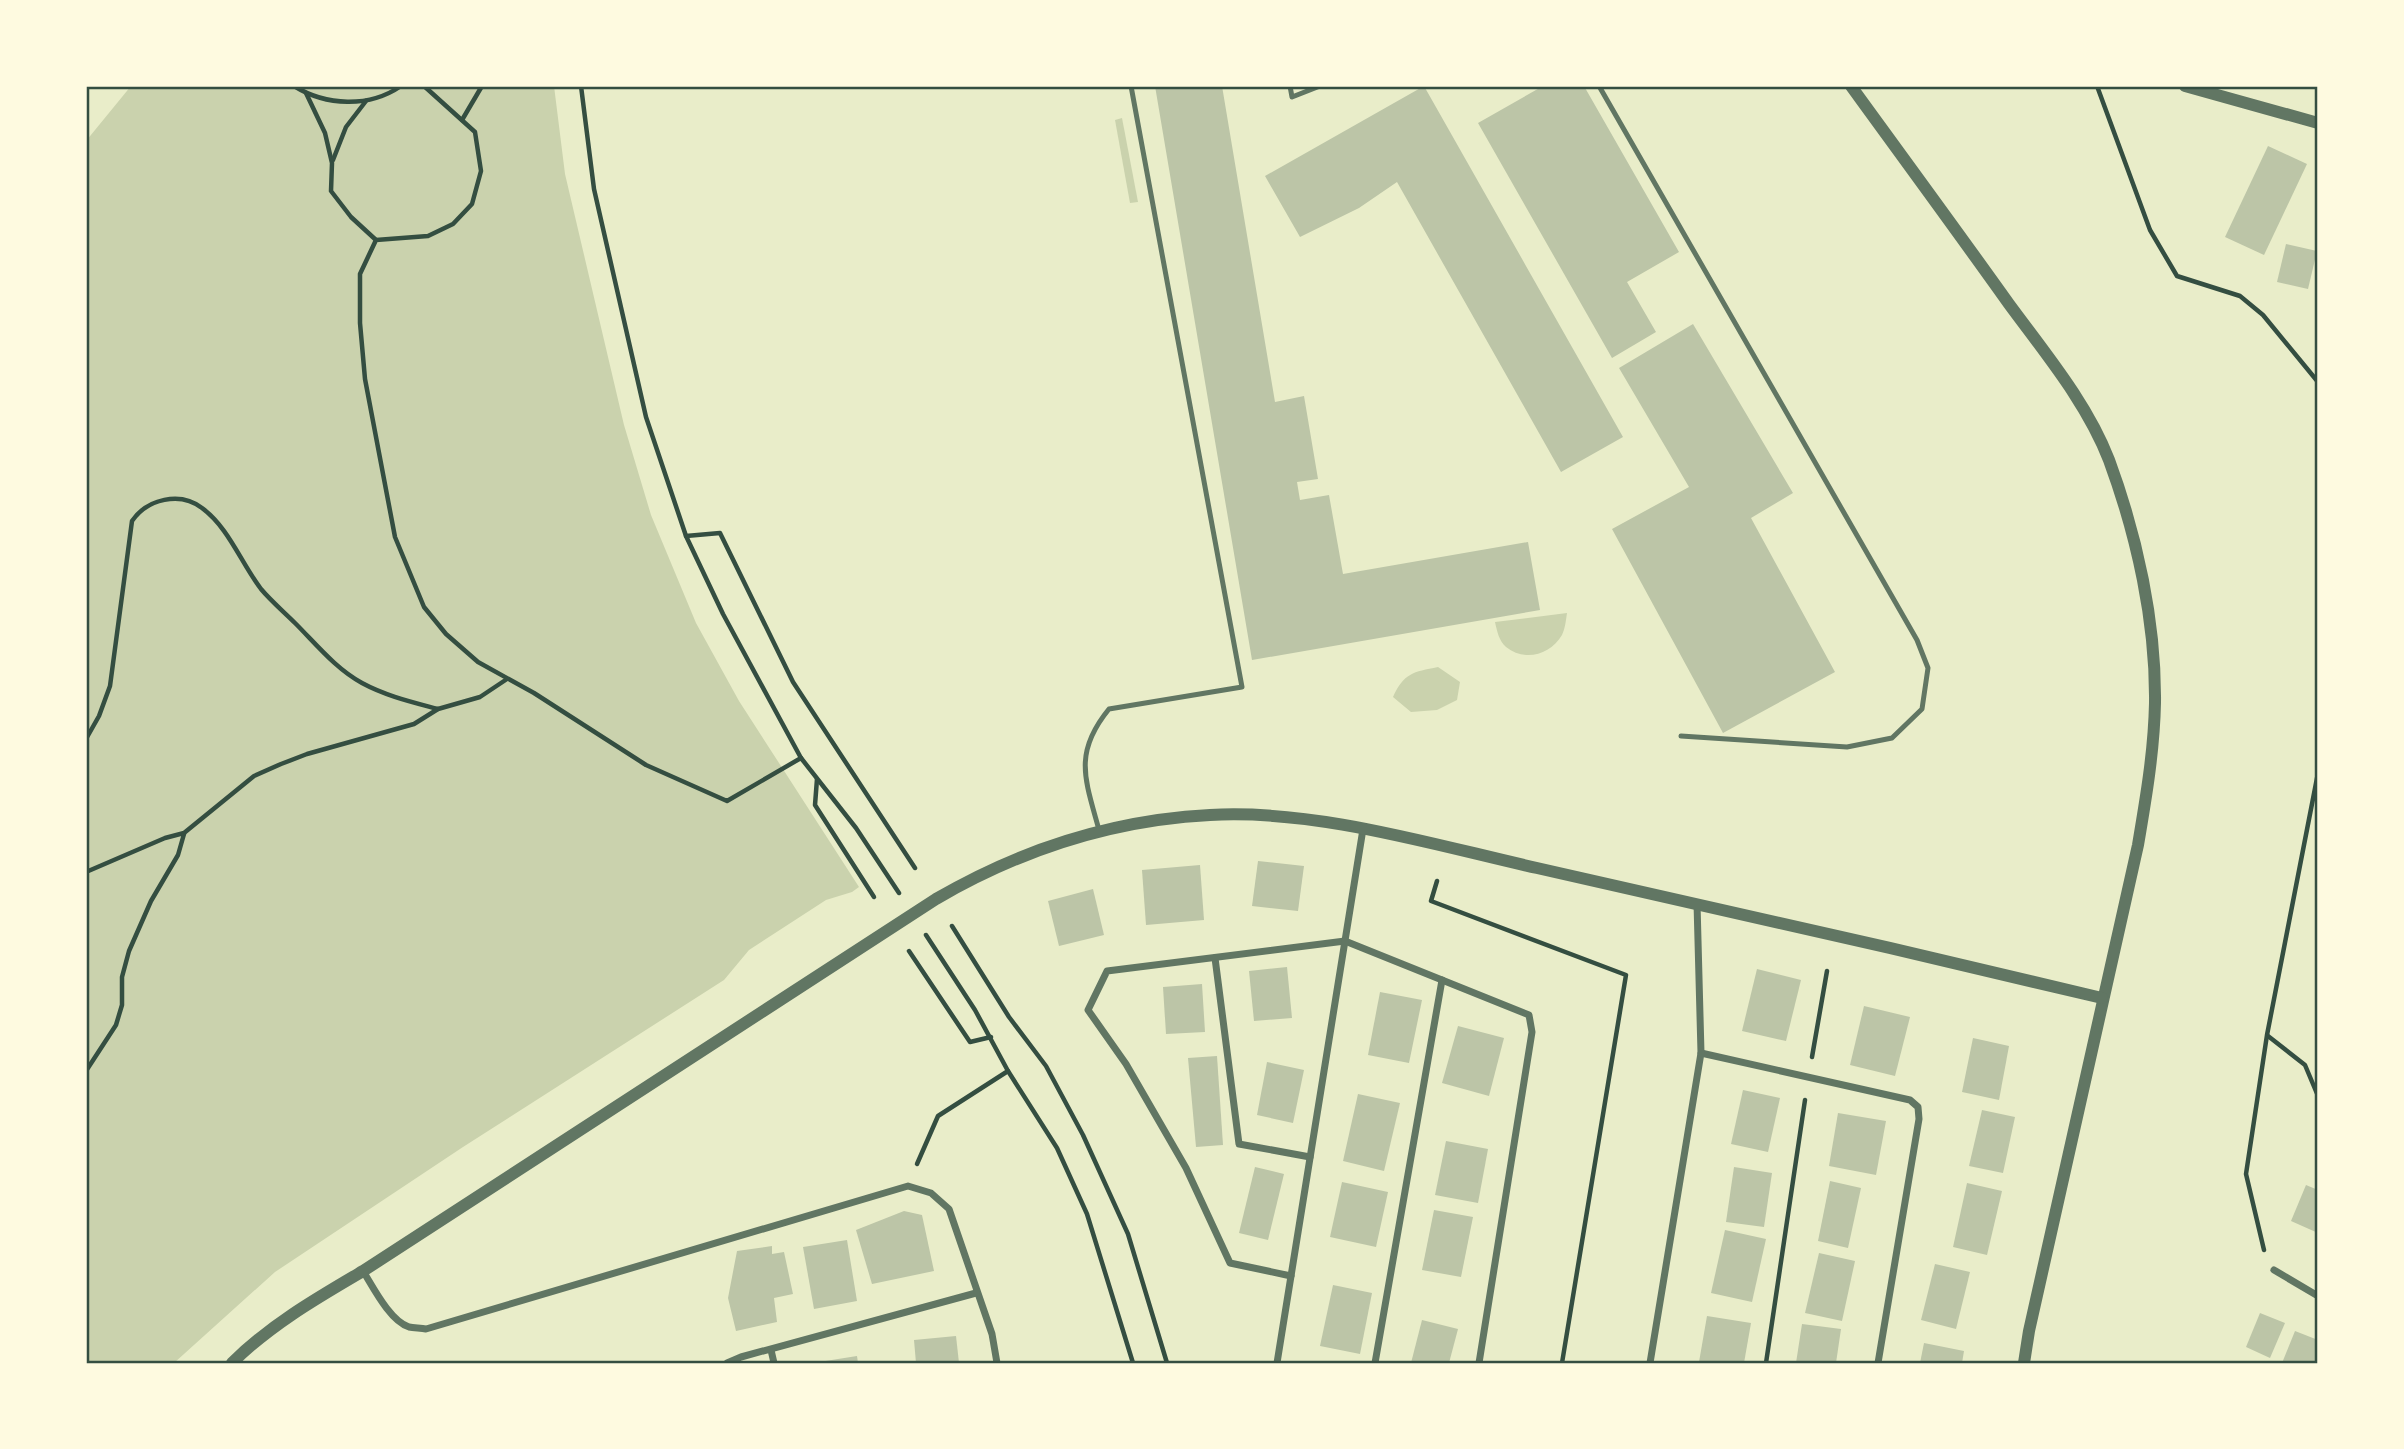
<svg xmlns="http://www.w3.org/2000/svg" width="2404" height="1449" viewBox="0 0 2404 1449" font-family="'PT Sans',sans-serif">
<rect width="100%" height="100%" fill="#e9edc9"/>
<g fill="#cad2ad">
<path d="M 131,86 L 554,86 L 565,174 L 624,425 L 651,515 L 696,623 L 739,701 L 859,887 L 852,892 L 826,900 L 749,950 L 724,980 L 463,1147 L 275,1272 L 174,1363 L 86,1363 L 86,141 Z"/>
<path d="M 1122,118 L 1138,202 L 1130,203 L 1115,120 Z"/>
<path d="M 1567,613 C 1566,620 1565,629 1562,635 C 1550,655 1525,662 1506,647 C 1499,641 1497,631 1495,622 Z"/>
<path d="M 1438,667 L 1460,682 L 1457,700 L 1437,710 L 1411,712 L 1393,697 C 1404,673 1413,672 1438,667 Z"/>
</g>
<g fill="#bcc5a7">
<path d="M 1155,86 L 1222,86 L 1275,402 L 1304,396 L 1318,479 L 1297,482 L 1300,500 L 1329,495 L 1343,574 L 1528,542 L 1540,610 L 1252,660 Z"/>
<path d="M 1424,86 L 1623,437 L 1561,472 L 1397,182 L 1359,208 L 1300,237 L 1265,176 Z"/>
<path d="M 1543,86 L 1584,86 L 1679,252 L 1627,282 L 1656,332 L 1612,358 L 1478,123 Z"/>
<path d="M 2268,146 L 2307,164 L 2264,255 L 2225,237 Z"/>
<path d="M 2286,244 L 2317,251 L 2308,289 L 2277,282 Z"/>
<path d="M 1693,324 L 1793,493 L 1751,518 L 1835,672 L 1723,733 L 1612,529 L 1689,487 L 1619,368 Z"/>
<path d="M 1258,861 L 1304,866 L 1298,911 L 1252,906 Z"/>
<path d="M 1200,865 L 1204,920 L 1146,925 L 1142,870 Z"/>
<path d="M 1093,889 L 1104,935 L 1059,946 L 1048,901 Z"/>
<path d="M 1287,967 L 1292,1018 L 1254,1021 L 1249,971 Z"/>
<path d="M 1757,969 L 1801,980 L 1786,1041 L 1742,1031 Z"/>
<path d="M 1202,984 L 1205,1032 L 1166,1034 L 1163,987 Z"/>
<path d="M 1380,992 L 1422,1000 L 1409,1063 L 1368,1055 Z"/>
<path d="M 1864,1006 L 1910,1017 L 1895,1076 L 1850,1065 Z"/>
<path d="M 1458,1026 L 1504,1038 L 1489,1096 L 1442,1083 Z"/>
<path d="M 1973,1038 L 2009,1046 L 1999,1100 L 1962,1092 Z"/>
<path d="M 1217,1056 L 1223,1145 L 1196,1147 L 1188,1058 Z"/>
<path d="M 1267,1062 L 1304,1070 L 1293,1123 L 1257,1115 Z"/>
<path d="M 1743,1090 L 1780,1098 L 1768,1152 L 1731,1144 Z"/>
<path d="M 1358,1094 L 1400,1103 L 1384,1171 L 1343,1161 Z"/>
<path d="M 1982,1110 L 2015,1117 L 2003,1173 L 1969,1166 Z"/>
<path d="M 1838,1113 L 1886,1121 L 1876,1175 L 1829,1166 Z"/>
<path d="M 1446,1141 L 1488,1149 L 1478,1203 L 1435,1195 Z"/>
<path d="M 1255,1167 L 1284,1174 L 1268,1240 L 1239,1233 Z"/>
<path d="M 1734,1167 L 1772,1173 L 1764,1227 L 1726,1222 Z"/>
<path d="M 1830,1181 L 1861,1188 L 1848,1248 L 1818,1241 Z"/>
<path d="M 1342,1182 L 1388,1192 L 1376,1247 L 1330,1237 Z"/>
<path d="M 1967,1183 L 2002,1191 L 1987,1255 L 1953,1247 Z"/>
<path d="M 2306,1185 L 2318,1190 L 2318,1233 L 2291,1221 Z"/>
<path d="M 1434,1210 L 1473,1217 L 1461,1277 L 1422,1270 Z"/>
<path d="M 904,1211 L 922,1215 L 934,1271 L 872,1284 L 856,1230 Z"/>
<path d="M 1725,1230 L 1766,1239 L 1752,1302 L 1711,1293 Z"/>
<path d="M 847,1240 L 857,1301 L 814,1309 L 803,1247 Z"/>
<path d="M 772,1246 L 772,1254 L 784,1252 L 793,1294 L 774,1298 L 777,1322 L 736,1331 L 728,1298 L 737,1251 Z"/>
<path d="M 1819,1253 L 1855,1261 L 1842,1321 L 1805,1313 Z"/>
<path d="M 1935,1264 L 1970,1272 L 1956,1329 L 1921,1320 Z"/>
<path d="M 1333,1285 L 1372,1293 L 1360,1354 L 1320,1346 Z"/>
<path d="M 2260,1313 L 2285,1323 L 2270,1358 L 2246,1347 Z"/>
<path d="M 1707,1316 L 1751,1323 L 1744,1363 L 1699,1362 Z"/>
<path d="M 1422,1320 L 1458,1329 L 1449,1363 L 1411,1363 Z"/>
<path d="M 1802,1324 L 1841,1329 L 1836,1363 L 1796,1363 Z"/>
<path d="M 2295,1331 L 2318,1340 L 2318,1363 L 2282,1363 Z"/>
<path d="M 956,1336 L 959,1363 L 916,1363 L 914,1340 Z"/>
<path d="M 1924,1343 L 1964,1351 L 1962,1363 L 1920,1363 Z"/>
<path d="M 857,1356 L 858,1363 L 819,1363 L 819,1362 Z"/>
</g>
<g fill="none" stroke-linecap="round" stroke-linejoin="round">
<g stroke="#344e41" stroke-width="4.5">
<path d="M 294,86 C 326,106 369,108 401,86"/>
<path d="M 424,86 L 475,132 L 481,171 L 472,204 L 453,224 L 428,236 L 376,240 L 360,274 L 360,323 L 365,379 L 395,537 L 424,607 L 446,634 L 478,662 L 534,693 L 646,765 L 727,801 L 801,758"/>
<path d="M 581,86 L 594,189 L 646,417 L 686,536 L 723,614 L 801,758 L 856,828 L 899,893"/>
<path d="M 2097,86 L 2150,230 L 2177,276 L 2240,296 L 2263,315 L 2318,382"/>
<path d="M 306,93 L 325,133 L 332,163 L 331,191 L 351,217 L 376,240"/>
<path d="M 462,120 L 482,86"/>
<path d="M 333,160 L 346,127 L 366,101"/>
<path d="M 686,536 L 720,533 L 793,682 L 915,868"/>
<path d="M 86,739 L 99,716 L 110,686 L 132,521 C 147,499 180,491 202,508 C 229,528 241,563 261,589 C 271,601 284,612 295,623 C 316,644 336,669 362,683 C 386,696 412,702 438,709"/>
<path d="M 817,779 L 815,805 L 874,897"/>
<path d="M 86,872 L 165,838 L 184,833 L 254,776 L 281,764 L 307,754 L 414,724 L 438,709 L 480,697 L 507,679"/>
<path d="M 1437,881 L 1431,901 L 1626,975 L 1562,1363"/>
<path d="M 952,926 L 1009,1017 L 1046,1066 L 1083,1135 L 1128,1234 L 1167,1363"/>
<path d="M 926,935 L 975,1010 L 1008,1071 L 1057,1148 L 1087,1214 L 1133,1363"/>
<path d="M 909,951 L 970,1042 L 991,1037"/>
<path d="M 2268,1036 L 2305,1065 L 2318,1096"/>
<path d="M 1812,1057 L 1827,971"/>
<path d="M 86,1071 L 116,1025 L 122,1005 L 122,977 L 129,951 L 151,901 L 178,855 L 184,834"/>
<path d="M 917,1164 L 938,1116 L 1008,1071"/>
<path d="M 2264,1250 L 2246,1174 L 2267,1035 L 2318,773"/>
<path d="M 1766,1363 L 1805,1100"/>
</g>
<g stroke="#617663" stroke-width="5">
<path d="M 1290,86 L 1292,97 L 1320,86"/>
<path d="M 1599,86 L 1917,640 L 1928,668 L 1922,709 L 1892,738 L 1847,747 L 1681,736"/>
<path d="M 1099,830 C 1085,779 1073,753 1109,709 L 1242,687 L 1131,86"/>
</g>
<g stroke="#617663" stroke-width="7">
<path d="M 1215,958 L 1239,1144 L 1310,1157"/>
<path d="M 1701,1053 L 1910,1100 L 1918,1107 L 1919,1119 L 1878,1363"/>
<path d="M 2274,1270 L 2318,1296"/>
<path d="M 363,1271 C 373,1287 390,1321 409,1327 C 414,1328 421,1328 426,1329 L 908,1186 L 931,1193 L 949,1209 L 992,1334 L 997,1363"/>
<path d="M 1291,1276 L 1230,1263 L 1186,1168 L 1126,1064 L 1088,1010 L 1107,971 L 1345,941 L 1529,1015 L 1532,1032 L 1479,1363"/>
<path d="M 771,1350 L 774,1363"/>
<path d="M 727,1363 L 741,1357 L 976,1293"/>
<path d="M 1277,1363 L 1363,829"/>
<path d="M 1375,1363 L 1442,980"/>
<path d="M 1650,1363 L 1701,1053 L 1697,903"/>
</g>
<g stroke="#617663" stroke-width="12">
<path d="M 1851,86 C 1904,159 1957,231 2009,304 C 2045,353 2087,403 2109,460 C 2137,536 2156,622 2155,703 C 2154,751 2146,798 2138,845 L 2029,1331 L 2024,1363"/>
<path d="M 2185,86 L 2318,123"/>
<path d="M 232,1363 C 270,1325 317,1298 363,1271 L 936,899 C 1020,850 1113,820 1210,815 C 1317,809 1434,845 1537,868 C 1726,910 1914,953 2102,998"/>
</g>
</g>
<rect width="2404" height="1449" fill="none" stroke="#fefae0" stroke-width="175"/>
<rect x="88" y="88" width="2228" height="1274" fill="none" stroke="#344e41" stroke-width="2.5"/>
</svg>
